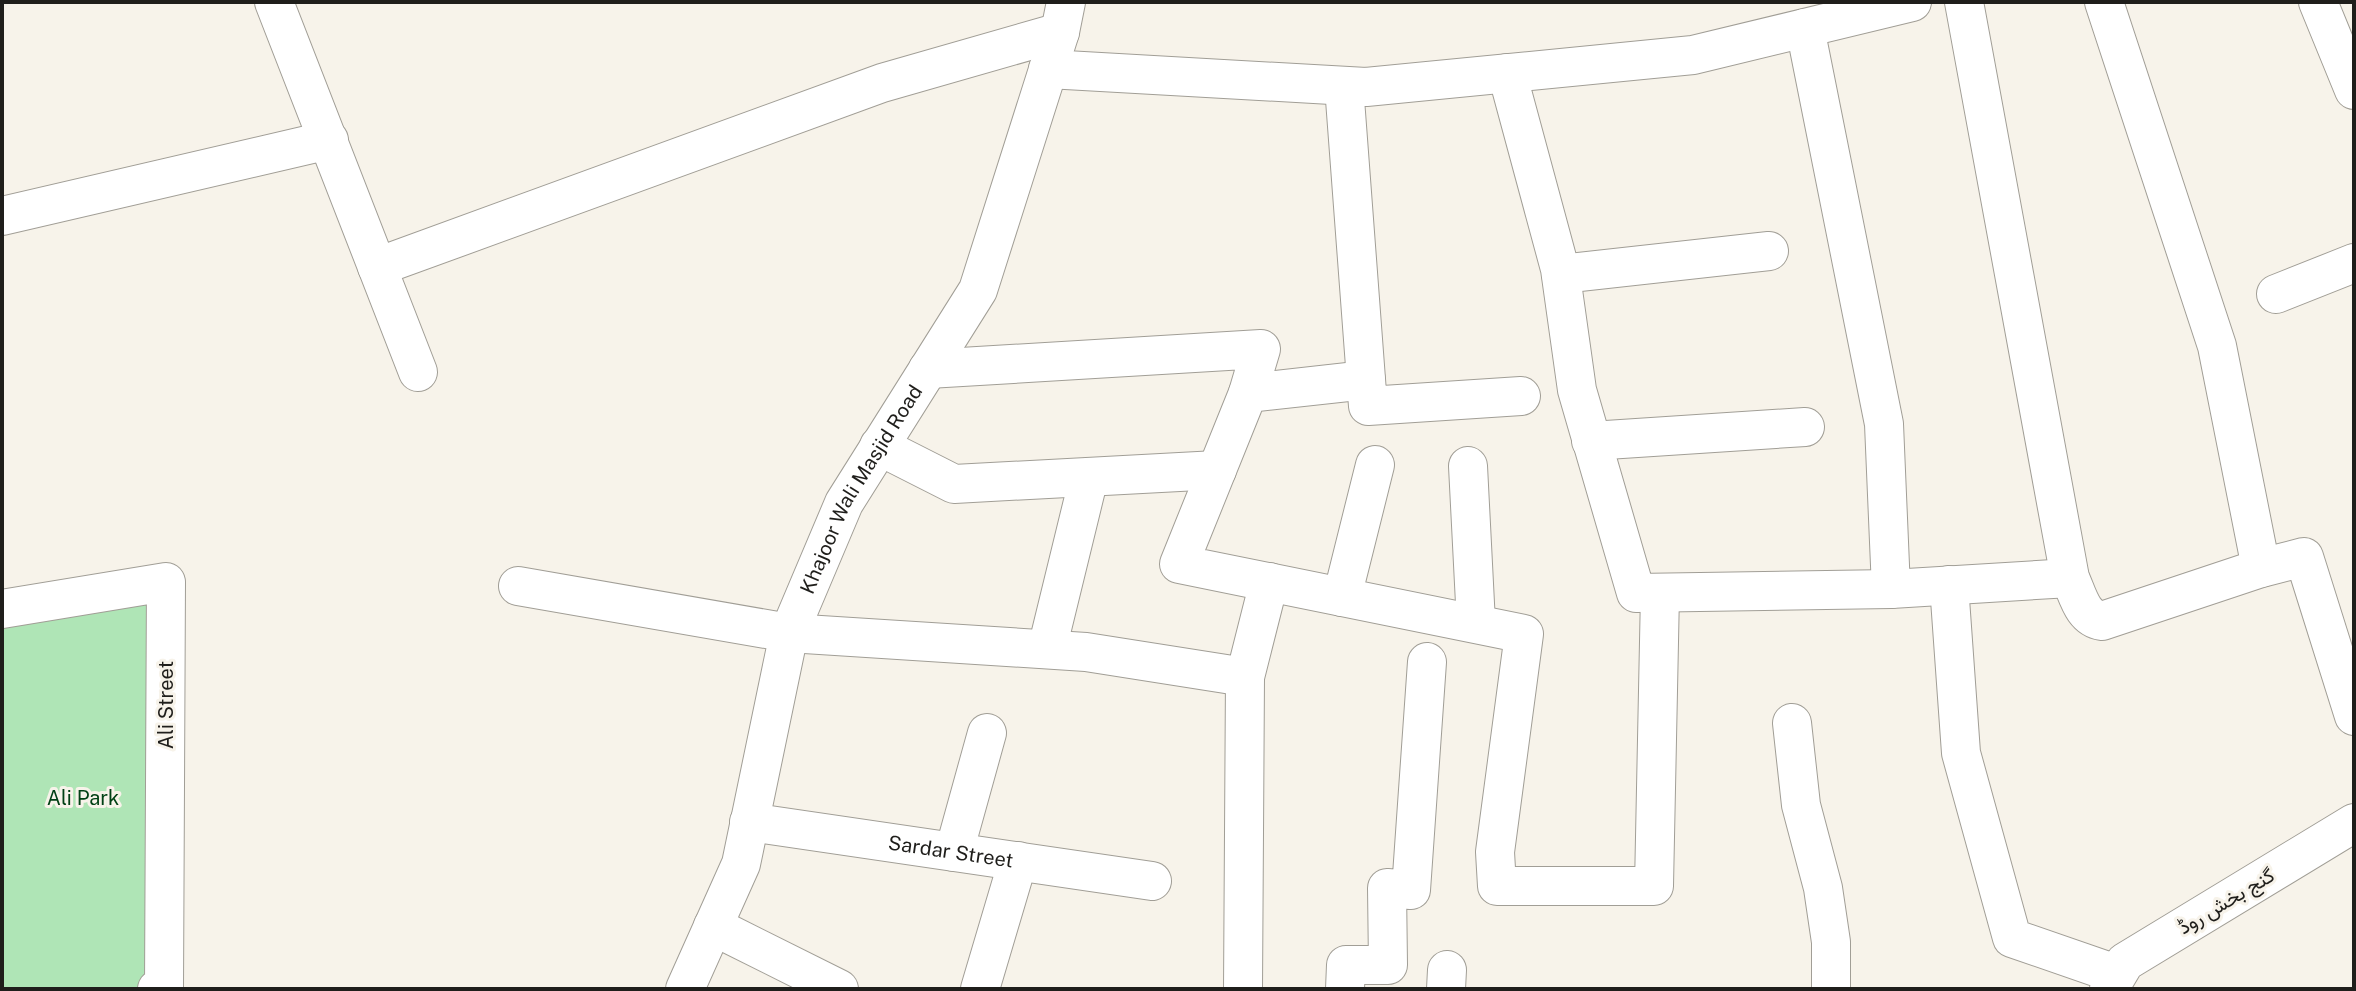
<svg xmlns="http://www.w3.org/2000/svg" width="2356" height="991" viewBox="0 0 2356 991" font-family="'Public Sans',Vazirmatn,sans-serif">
<rect width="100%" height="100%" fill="#f7f3ea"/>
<path fill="#afe5b6" d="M 166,582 L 157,989 L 2,989 L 2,609 Z"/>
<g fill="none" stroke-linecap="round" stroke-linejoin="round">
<defs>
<g id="minor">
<path d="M 274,2 L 418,372"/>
<path d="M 1964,2 L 2070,578 C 2078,595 2082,618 2102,621 L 2261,568 L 2304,557 L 2354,716"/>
<path d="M 2104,2 L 2217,346 L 2261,568"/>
<path d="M 2318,2 L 2354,90"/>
<path d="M 1805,28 L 1884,424 L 1891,589 L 2070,578"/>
<path d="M 1048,69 L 1366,87 L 1693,55 L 1912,2"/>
<path d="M 1507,73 L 1560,269 L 1577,390 L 1636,593 L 1891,589"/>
<path d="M 1344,86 L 1368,406 L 1521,396"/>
<path d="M 2,216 L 329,140"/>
<path d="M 377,267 L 882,83 L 1060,32"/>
<path d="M 1561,274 L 1769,251"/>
<path d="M 2276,294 L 2354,263"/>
<path d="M 928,369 L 1261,349 L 1248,393"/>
<path d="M 1366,380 L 1248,393 L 1179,564 L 1524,634 L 1495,852 L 1497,886 L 1654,886 L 1660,593"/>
<path d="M 1591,441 L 1805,427"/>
<path d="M 879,446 L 954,484 L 1217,470"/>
<path d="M 1468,466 L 1476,623"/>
<path d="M 1949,585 L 1961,753 L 2012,938 L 2116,974"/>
<path d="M 518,586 L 789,633 L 1086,652 L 1245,677"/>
<path d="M 1342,597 L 1375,465"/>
<path d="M 2,609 L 166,582 L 164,988 L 157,989"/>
<path d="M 1047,649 L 1089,477"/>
<path d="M 1792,723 L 1801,805 L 1823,888 L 1831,942 L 1831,989"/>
<path id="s1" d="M 749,822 L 1152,881"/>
<path d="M 954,852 L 987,733"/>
<path d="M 713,926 L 839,989"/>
<path id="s2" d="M 685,989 L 741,864 L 789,633 L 844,503 L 978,290 L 1060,32 L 1066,2"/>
<path d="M 980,989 L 1018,861"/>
<path d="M 1243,989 L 1245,677 L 1269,582"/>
<path d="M 1345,989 L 1346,965 L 1388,965 L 1387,888 L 1411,890 L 1427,662"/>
<path d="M 1446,989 L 1447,970"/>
<path d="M 2109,989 L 2125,962 L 2354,823"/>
</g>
</defs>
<use href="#minor" stroke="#a19e96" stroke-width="40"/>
<use href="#minor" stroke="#fff" stroke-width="38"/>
</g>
<g text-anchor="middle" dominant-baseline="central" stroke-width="6" stroke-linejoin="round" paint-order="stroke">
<g font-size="20" fill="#1f1e1b" stroke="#f7f3ea">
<text stroke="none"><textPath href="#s2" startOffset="534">Khajoor Wali Masjid Road</textPath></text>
<text transform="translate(166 705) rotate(-90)">Ali Street</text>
<text stroke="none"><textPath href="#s1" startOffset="204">Sardar Street</textPath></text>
<text transform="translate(2226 901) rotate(-31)">گنج بخش روڈ</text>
</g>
<g font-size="20" fill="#004115" stroke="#f7f3ea">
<text x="83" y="798">Ali Park</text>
</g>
</g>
<rect width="2356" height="991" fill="none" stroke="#1f1e1b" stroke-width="8"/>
</svg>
